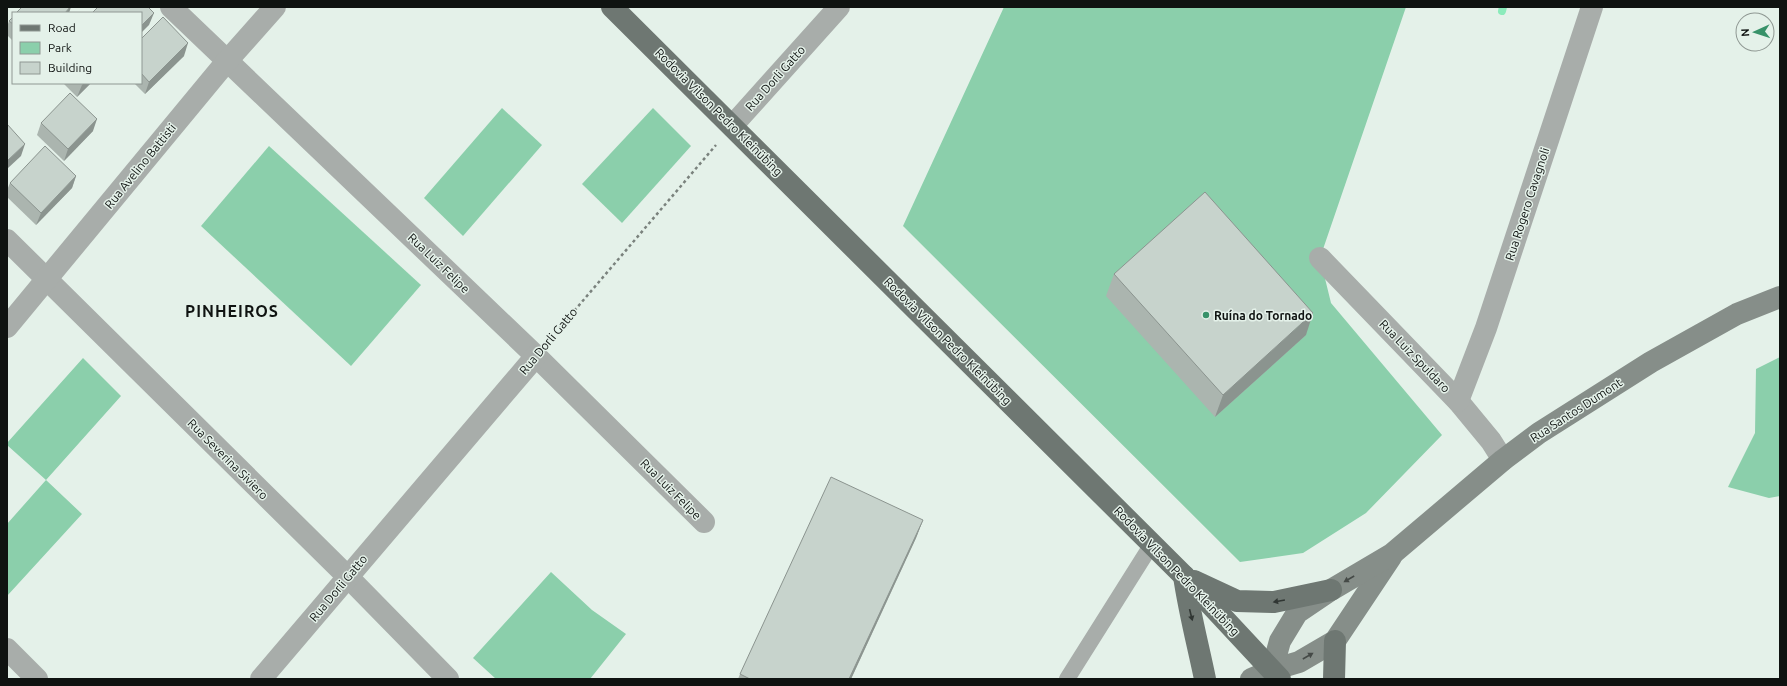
<svg xmlns="http://www.w3.org/2000/svg" width="1787" height="686" viewBox="0 0 1787 686" font-family="Ubuntu,sans-serif">
<rect width="100%" height="100%" fill="#e4f1e9"/>
<g fill="#8bcfab">
<path d="M 1004,7 L 1406,7 L 1320,258 L 1331,303 L 1442,435 L 1366,513 L 1303,553 L 1240,562 L 903,226 Z"/>
<path d="M 502,108 L 542,145 L 463,236 L 424,198 Z"/>
<path d="M 653,108 L 691,146 L 622,223 L 582,184 Z"/>
<path d="M 269,146 L 421,285 L 351,366 L 201,226 Z"/>
<path d="M 1780,357 L 1780,496 L 1769,498 L 1728,487 L 1755,433 L 1756,369 Z"/>
<path d="M 83,358 L 121,396 L 46,480 L 82,514 L 7,596 L 7,524 L 46,480 L 7,445 L 7,443 Z"/>
<path d="M 551,572 L 592,610 L 626,634 L 590,679 L 496,679 L 473,658 Z"/>
</g>
<g fill="none" stroke-linecap="round" stroke-linejoin="round">
<path stroke="#8bebbb" stroke-width="8" d="M 1502,11 L 1503,7"/>
<path stroke="#7a827d" stroke-width="2.5" stroke-dasharray="3 3" stroke-linecap="butt" d="M 551,338 L 716,145"/>
<path stroke="#a8adaa" stroke-width="16" d="M 1067,679 L 1152,544"/>
<g stroke="#a8adaa" stroke-width="22">
<path d="M 171,7 L 536,356 L 704,522"/>
<path d="M 733,125 L 839,7"/>
<path d="M 7,240 L 348,577 L 448,679"/>
<path d="M 1320,258 L 1458,401 L 1491,441 L 1503,460"/>
<path d="M 7,327 L 227,61 L 275,7"/>
<path d="M 1458,401 L 1486,328 L 1592,7"/>
<path d="M 7,649 L 37,679"/>
<path d="M 261,679 L 536,356"/>
</g>
<g stroke="#868e89" stroke-width="22">
<path d="M 1251,679 L 1272,670 L 1299,662 L 1335,641 L 1391,557"/>
<path d="M 1271,679 L 1272,670 L 1280,641 L 1297,613 L 1331,590 L 1392,554 L 1503,460 L 1539,433 L 1651,362 L 1737,314 L 1780,297"/>
</g>
<g stroke="#6e7772" stroke-width="22">
<path d="M 612,7 L 1184,576 L 1280,679"/>
<path d="M 1184,576 C 1189,611 1198,645 1205,679"/>
<path d="M 1194,581 L 1237,601 L 1274,602 L 1331,590"/>
<path d="M 1334,679 L 1335,641"/>
</g>
</g>
<g fill="#abb5af">
<path d="M 13,17 L 13,41 L 7,35 L 7,27 L 9,21 Z"/>
<path d="M 141,39 L 184,56 L 145,94 L 134,83 L 141,83 Z"/>
<path d="M 63,83 L 91,83 L 77,97 Z"/>
<path d="M 41,123 L 93,131 L 64,161 L 37,135 Z"/>
<path d="M 76,176 L 72,188 L 36,225 L 7,197 L 7,190 L 10,183 Z"/>
<path d="M 1114,274 L 1306,335 L 1215,417 L 1106,296 Z"/>
<path d="M 923,520 L 916,538 L 851,679 L 738,679 L 740,674 Z"/>
</g>
<g fill="#8b948f">
<path d="M 70,7 L 71,7 L 69,13 L 65,13 Z"/>
<path d="M 154,13 L 149,25 L 141,33 L 141,26 Z"/>
<path d="M 188,43 L 184,56 L 145,94 L 149,82 Z"/>
<path d="M 84,83 L 91,83 L 77,97 L 82,85 Z"/>
<path d="M 97,119 L 93,131 L 64,161 L 68,149 Z"/>
<path d="M 25,144 L 21,156 L 7,169 L 7,161 Z"/>
<path d="M 76,176 L 72,188 L 36,225 L 41,213 Z"/>
<path d="M 1313,313 L 1306,335 L 1215,417 L 1223,395 Z"/>
<path d="M 923,520 L 916,538 L 851,679 L 849,679 Z"/>
</g>
<g fill="#c7d3cc" stroke="#8b948f">
<path d="M 22,7 L 70,7 L 65,13 L 16,13 Z"/>
<path d="M 98,7 L 148,7 L 154,13 L 141,26 L 141,13 L 92,13 Z"/>
<path d="M 13,17 L 13,24 L 9,21 Z"/>
<path d="M 163,17 L 188,43 L 149,82 L 141,73 L 141,39 Z"/>
<path d="M 70,93 L 97,119 L 68,149 L 41,123 Z"/>
<path d="M 7,124 L 25,144 L 7,161 Z"/>
<path d="M 45,146 L 76,176 L 41,213 L 10,183 Z"/>
<path d="M 1205,192 L 1313,313 L 1223,395 L 1114,274 Z"/>
<path d="M 831,477 L 923,520 L 849,679 L 750,679 L 740,674 Z"/>
</g>
<defs><path id="oneway-solid" d="M-6-.8H1V-3.2L6.5 0L1 3.2V.8H-6Z"/></defs>
<g fill="#454a47">
<use href="#oneway-solid" transform="translate(1349 579) rotate(150)"/>
<use href="#oneway-solid" transform="translate(1308 656) rotate(-30)"/>
</g>
<g fill="#303633">
<use href="#oneway-solid" transform="translate(1279 601) rotate(170)"/>
<use href="#oneway-solid" transform="translate(1191 615) rotate(76)"/>
</g>
<circle fill="#379269" stroke="#e4f1e9" stroke-width="1.5" cx="1206" cy="315" r="4"/>
<g text-anchor="middle" dominant-baseline="central" stroke-width="3" stroke-linejoin="round" paint-order="stroke">
<g font-size="12" fill="#0f1311" stroke="#e4f1e9">
<text transform="translate(775 78) rotate(-48)">Rua Dorli Gatto</text>
<text transform="translate(719 112) rotate(45)">Rodovia Vilson Pedro Kleinübing</text>
<text transform="translate(140 166) rotate(-51)">Rua Avelino Battisti</text>
<text transform="translate(1527 204) rotate(-72)">Rua Rogero Cavagnoli</text>
<text transform="translate(439 263) rotate(44)">Rua Luiz Felipe</text>
<text transform="translate(548 341) rotate(-50)">Rua Dorli Gatto</text>
<text transform="translate(948 341) rotate(45)">Rodovia Vilson Pedro Kleinübing</text>
<text transform="translate(1415 356) rotate(46)">Rua Luiz Spuldaro</text>
<text transform="translate(1576 410) rotate(-33)">Rua Santos Dumont</text>
<text transform="translate(228 459) rotate(45)">Rua Severina Siviero</text>
<text transform="translate(671 489) rotate(45)">Rua Luiz Felipe</text>
<text transform="translate(1177 571) rotate(46)">Rodovia Vilson Pedro Kleinübing</text>
<text transform="translate(338 588) rotate(-50)">Rua Dorli Gatto</text>
</g>
<g font-size="12" font-weight="bold" fill="#0f1311" stroke="#e4f1e9" text-anchor="start">
<text x="1214" y="315">Ruína do Tornado</text>
</g>
<g font-size="16" font-weight="bold" letter-spacing="1" fill="#0f1311" stroke="#e4f1e9">
<text x="232" y="311">PINHEIROS</text>
</g>
</g>
<rect width="1787" height="686" fill="none" stroke="#0f1311" stroke-width="16"/>
<rect x="12" y="12" width="130" height="72" fill="#e4f1e9" stroke="#8f9893"/>
<rect x="20" y="25" width="20" height="6" fill="#6e7772" stroke="#8f9893"/>
<text x="48" y="32" font-size="12" fill="#0f1311">Road</text>
<rect x="20" y="42" width="20" height="12" fill="#8bcfab" stroke="#8f9893"/>
<text x="48" y="52" font-size="12" fill="#0f1311">Park</text>
<rect x="20" y="62" width="20" height="12" fill="#c7d3cc" stroke="#8f9893"/>
<text x="48" y="72" font-size="12" fill="#0f1311">Building</text>
<g transform="translate(1755 32) rotate(267)"><circle r="19" fill="#e4f1e9" stroke="#8f9893"/>
<path d="M0-3L7 15L0 10L-7 15Z" fill="#379269"/>
<text y="-6" font-size="11" font-weight="bold" text-anchor="middle" fill="#0f1311">N</text>
</g>
</svg>
